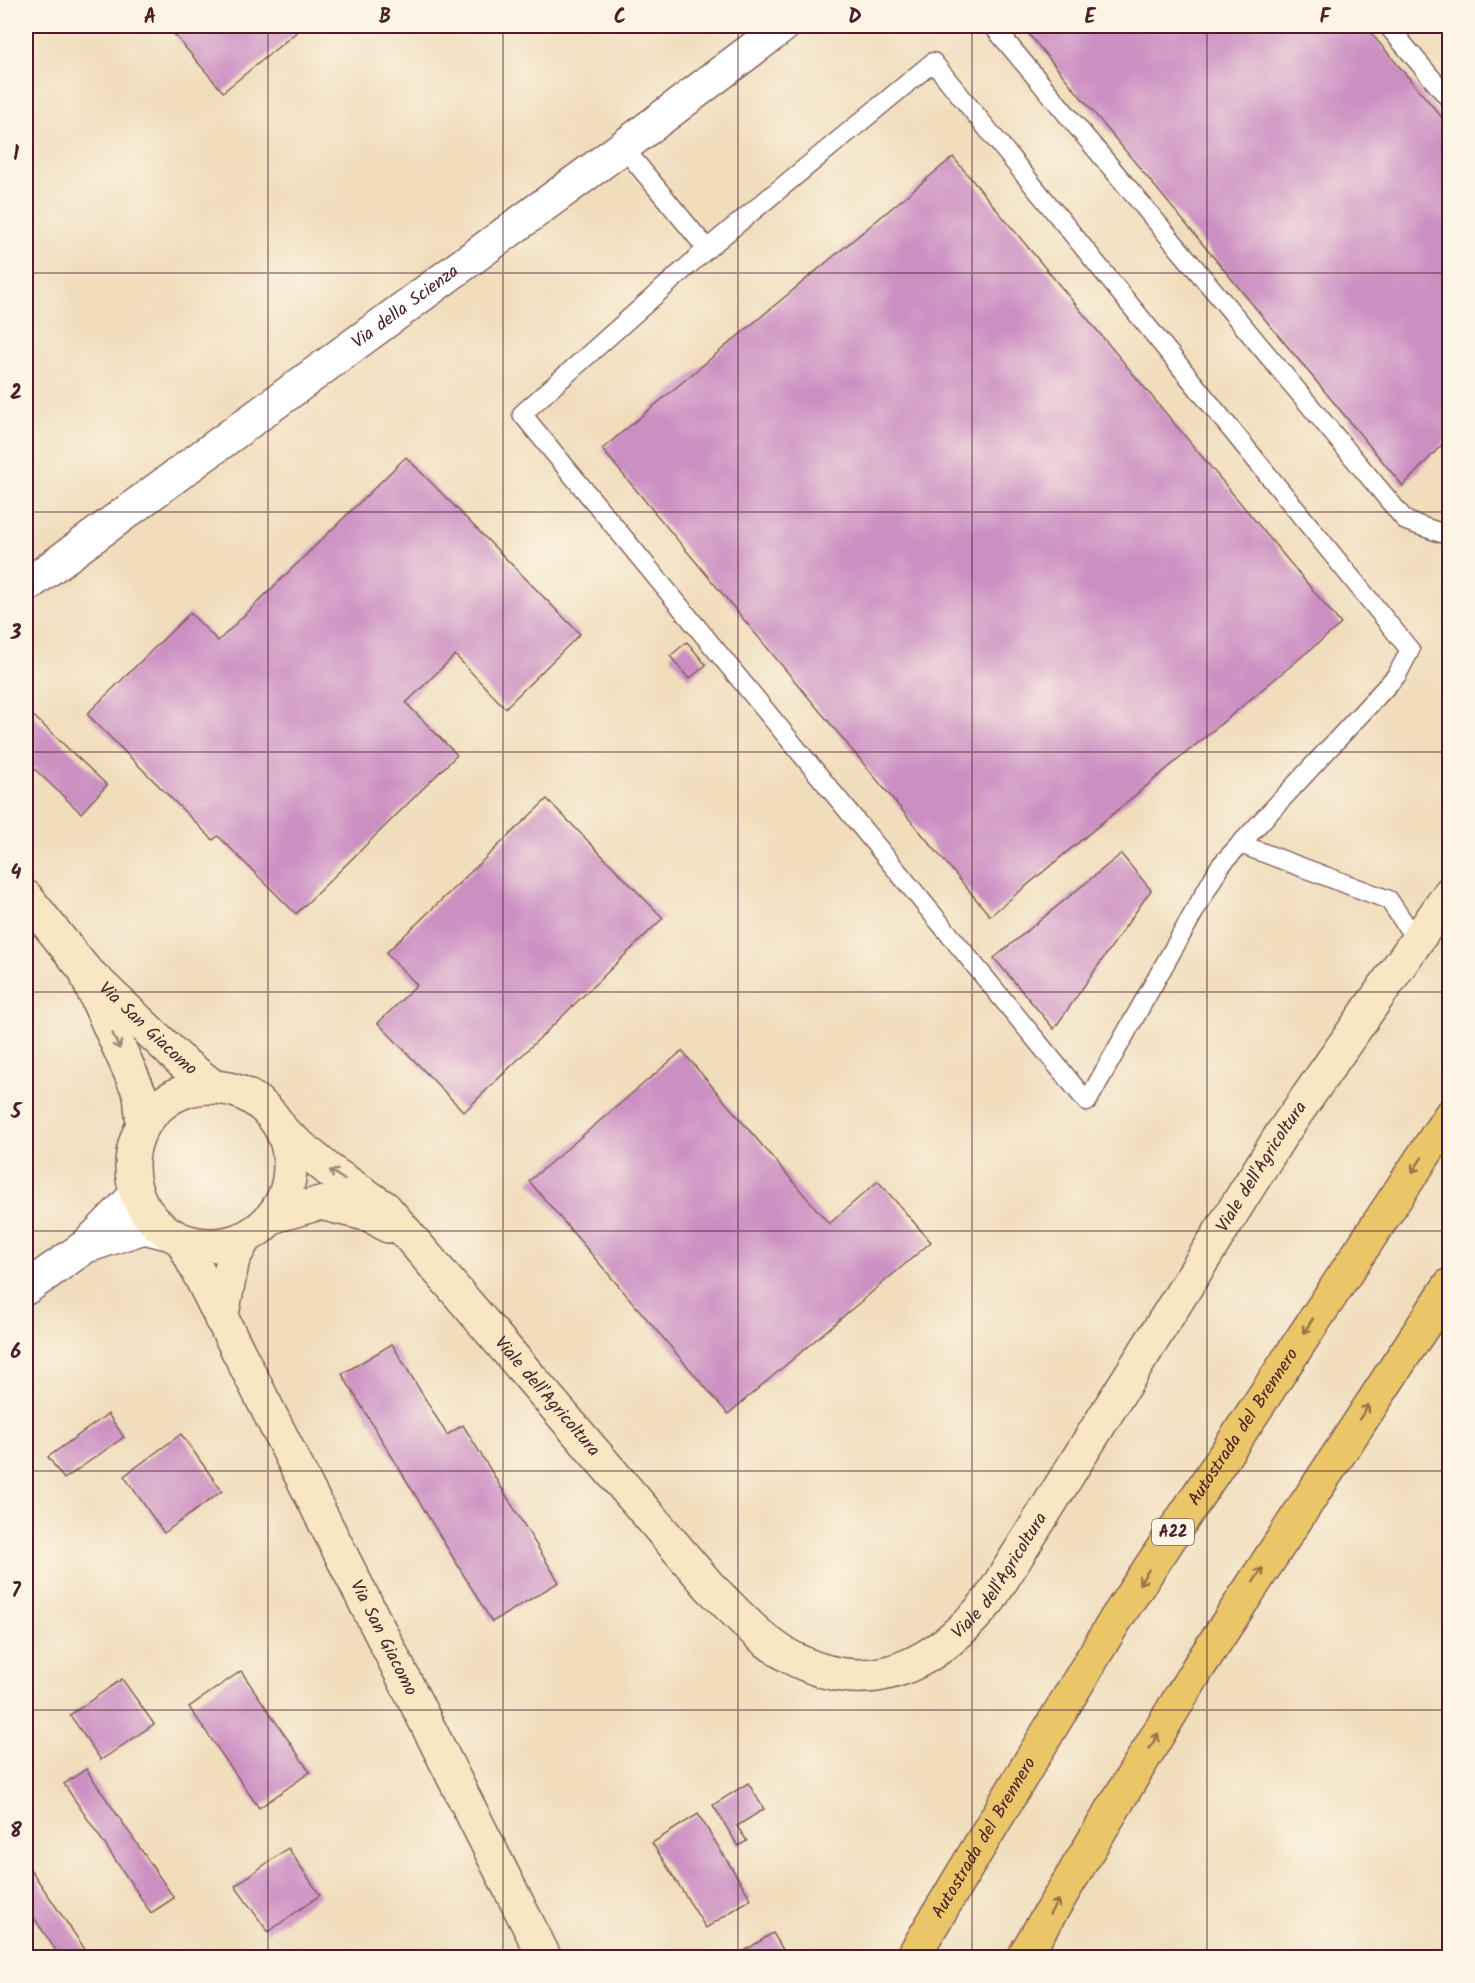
<svg xmlns="http://www.w3.org/2000/svg" width="1475" height="1983" viewBox="0 0 1475 1983" font-family="Kalam,sans-serif">
<rect width="100%" height="100%" fill="#fcf5e5"/>
<filter id="ink" filterUnits="userSpaceOnUse"><feTurbulence type="fractalNoise" baseFrequency=".0167" numOctaves="2"/><feDisplacementMap in="SourceGraphic" scale="12" xChannelSelector="R" yChannelSelector="G"/><feConvolveMatrix kernelMatrix="1 2 1 2 8 2 1 2 1" color-interpolation-filters="sRGB"/></filter>
<filter id="wash" filterUnits="userSpaceOnUse"><feTurbulence type="fractalNoise" baseFrequency=".008" numOctaves="4" result="noise"/><feDisplacementMap in="SourceGraphic" scale="24" xChannelSelector="R" yChannelSelector="G"/><feGaussianBlur stdDeviation="1.35" result="paint"/><feColorMatrix in="noise" values="0 0 0 0 0 0 0 0 0 0 0 0 0 0 0 0 0 1.4 0 .05"/><feComposite in="paint" operator="in"/></filter>
<g filter="url(#wash)">
<rect width="100%" height="100%" fill="#f0ddbc"/>
<g id="blocks">
<g fill="#cc8fc2">
<path d="M 167,26 L 304,26 L 223,92 Z"/>
<path d="M 1022,26 L 1365,26 L 1450,127 L 1450,436 L 1403,486 Z"/>
<path d="M 953,157 L 1341,624 L 990,916 L 602,449 Z"/>
<path d="M 406,457 L 580,634 L 505,708 L 455,655 L 406,703 L 457,755 L 296,914 L 218,836 L 213,840 L 87,714 L 190,613 L 218,641 Z"/>
<path d="M 687,642 L 706,665 L 689,679 L 670,656 Z"/>
<path d="M 26,709 L 107,785 L 81,813 L 26,761 Z"/>
<path d="M 547,799 L 663,918 L 464,1112 L 378,1023 L 417,985 L 386,953 Z"/>
<path d="M 1121,854 L 1151,890 L 1054,1029 L 994,958 Z"/>
<path d="M 682,1051 L 829,1224 L 878,1181 L 931,1242 L 728,1414 L 529,1181 Z"/>
<path d="M 392,1344 L 447,1435 L 463,1425 L 559,1582 L 492,1622 L 342,1374 Z"/>
<path d="M 108,1414 L 124,1437 L 64,1479 L 48,1457 Z"/>
<path d="M 181,1434 L 222,1491 L 164,1533 L 124,1476 Z"/>
<path d="M 241,1671 L 310,1772 L 259,1808 L 189,1707 Z"/>
<path d="M 122,1679 L 154,1724 L 101,1760 L 70,1715 Z"/>
<path d="M 86,1769 L 174,1898 L 151,1913 L 64,1784 Z"/>
<path d="M 748,1783 L 764,1809 L 737,1826 L 747,1841 L 738,1846 L 713,1805 Z"/>
<path d="M 698,1814 L 751,1899 L 706,1928 L 652,1843 Z"/>
<path d="M 288,1848 L 320,1895 L 268,1932 L 235,1886 Z"/>
<path d="M 26,1863 L 89,1955 L 85,1958 L 61,1958 L 26,1906 Z"/>
<path d="M 773,1933 L 788,1958 L 733,1958 Z"/>
</g>
</g>
</g>
<g filter="url(#ink)">
<use href="#blocks" fill-opacity="0" stroke="#84625e" stroke-width="1.5"/>
<g fill="none" stroke-linecap="round" stroke-linejoin="round">
<defs>
<g id="lane">
<path d="M 993,26 L 1406,521 L 1450,536"/>
<path d="M 1388,26 L 1450,100"/>
<path d="M 933,62 L 1410,650 L 1397,675 L 1220,866 L 1087,1102 L 522,414 L 707,249 Z"/>
<path d="M 623,147 L 707,249"/>
<path d="M 1240,844 L 1389,900 L 1416,940"/>
</g>
<g id="street">
<path id="s1" d="M 26,586 L 623,147 L 783,26"/>
<path d="M 93,1244 L 144,1227 L 168,1233"/>
<path d="M 26,1288 L 86,1246 L 137,1194"/>
</g>
<g id="secondary">
<path id="s2" d="M 26,897 L 84,969 L 183,1063 L 214,1087"/>
<path d="M 88,979 L 140,1094 L 143,1126"/>
<circle cx="211" cy="1166" r="79"/>
<path id="s3" d="M 283,1132 L 330,1171 L 385,1208 L 710,1587 C 736,1612 761,1642 794,1659 C 874,1700 938,1662 990,1599 L 1281,1135 L 1450,893"/>
<path d="M 274,1216 L 320,1203 L 370,1215 L 388,1226"/>
<path id="s4" d="M 182,1240 L 545,1958"/>
<path d="M 221,1319 L 233,1259 L 244,1239"/>
</g>
<g id="highway">
<path id="s5" d="M 912,1958 L 1116,1619 L 1450,1116"/>
<path d="M 1023,1958 L 1198,1668 L 1450,1285"/>
</g>
</defs>
<use href="#lane" stroke="#84625e" stroke-width="21"/>
<use href="#street" stroke="#84625e" stroke-width="36"/>
<use href="#secondary" stroke="#84625e" stroke-width="36"/>
<use href="#highway" stroke="#84625e" stroke-width="36"/>
<use href="#lane" stroke="#fff" stroke-width="18"/>
<use href="#street" stroke="#fff" stroke-width="33"/>
<use href="#secondary" stroke="#f7e8c3" stroke-width="33"/>
<use href="#highway" stroke="#eac669" stroke-width="33"/>
</g>
<defs><path id="oneway-shaft" d="M-6 0H5M1.5-3L5.5 0L1.5 3" fill="none" stroke-width="1.6" stroke-linecap="round" stroke-linejoin="round" transform="scale(1.5)"/></defs>
<g stroke="#a08477">
<use href="#oneway-shaft" transform="translate(116 1041) rotate(65)"/>
<use href="#oneway-shaft" transform="translate(337 1175) rotate(-146)"/>
</g>
<g stroke="#9a724a">
<use href="#oneway-shaft" transform="translate(1417 1165) rotate(124)"/>
<use href="#oneway-shaft" transform="translate(1308 1326) rotate(124)"/>
<use href="#oneway-shaft" transform="translate(1364 1412) rotate(-56)"/>
<use href="#oneway-shaft" transform="translate(1258 1575) rotate(-57)"/>
<use href="#oneway-shaft" transform="translate(1144 1577) rotate(123)"/>
<use href="#oneway-shaft" transform="translate(1154 1741) rotate(-59)"/>
<use href="#oneway-shaft" transform="translate(1054 1907) rotate(-59)"/>
</g>
</g>
<path fill="none" stroke="#4a1f2b" stroke-width="1.5" stroke-opacity="0.55" d="M 268,26 L 268,1958M 503,26 L 503,1958M 738,26 L 738,1958M 972,26 L 972,1958M 1207,26 L 1207,1958M 26,273 L 1450,273M 26,512 L 1450,512M 26,752 L 1450,752M 26,992 L 1450,992M 26,1231 L 1450,1231M 26,1471 L 1450,1471M 26,1710 L 1450,1710"/>
<g text-anchor="middle" dominant-baseline="central" stroke-width="4.5" stroke-linejoin="round" paint-order="stroke">
<rect fill="#fcf5e5" stroke="#7f5f63" stroke-width="1.5" x="1152" y="1519" width="42" height="26" rx="4.5"/>
<g font-size="16" font-weight="bold" fill="#4a1f2b">
<text x="1173" y="1532">A22</text>
</g>
<g font-size="18" fill="#4a1f2b" stroke="#fcf5e5">
<text stroke="none"><textPath href="#s1" startOffset="471">Via della Scienza</textPath></text>
<text stroke="none"><textPath href="#s2" startOffset="180">Via San Giacomo</textPath></text>
<text stroke="none"><textPath href="#s3" startOffset="1473">Viale dell'Agricoltura</textPath></text>
<text stroke="none"><textPath href="#s3" startOffset="376">Viale dell'Agricoltura</textPath></text>
<text stroke="none"><textPath href="#s5" startOffset="626">Autostrada del Brennero</textPath></text>
<text stroke="none"><textPath href="#s3" startOffset="987">Viale dell'Agricoltura</textPath></text>
<text stroke="none"><textPath href="#s4" startOffset="446">Via San Giacomo</textPath></text>
<text stroke="none"><textPath href="#s5" startOffset="140">Autostrada del Brennero</textPath></text>
</g>
</g>
<rect width="1475" height="1983" fill="none" stroke="#fcf5e5" stroke-width="66"/>
<rect x="33" y="33" width="1409" height="1917" fill="none" stroke="#4a1f2b" stroke-width="2"/>
<g font-size="20" text-anchor="middle" font-weight="bold" fill="#4a1f2b">
<text x="150" y="23">A</text>
<text x="385" y="23">B</text>
<text x="620" y="23">C</text>
<text x="855" y="23">D</text>
<text x="1090" y="23">E</text>
<text x="1325" y="23">F</text>
<text x="16" y="160">1</text>
<text x="16" y="399">2</text>
<text x="16" y="639">3</text>
<text x="16" y="879">4</text>
<text x="16" y="1118">5</text>
<text x="16" y="1358">6</text>
<text x="16" y="1597">7</text>
<text x="16" y="1837">8</text>
</g>
</svg>
